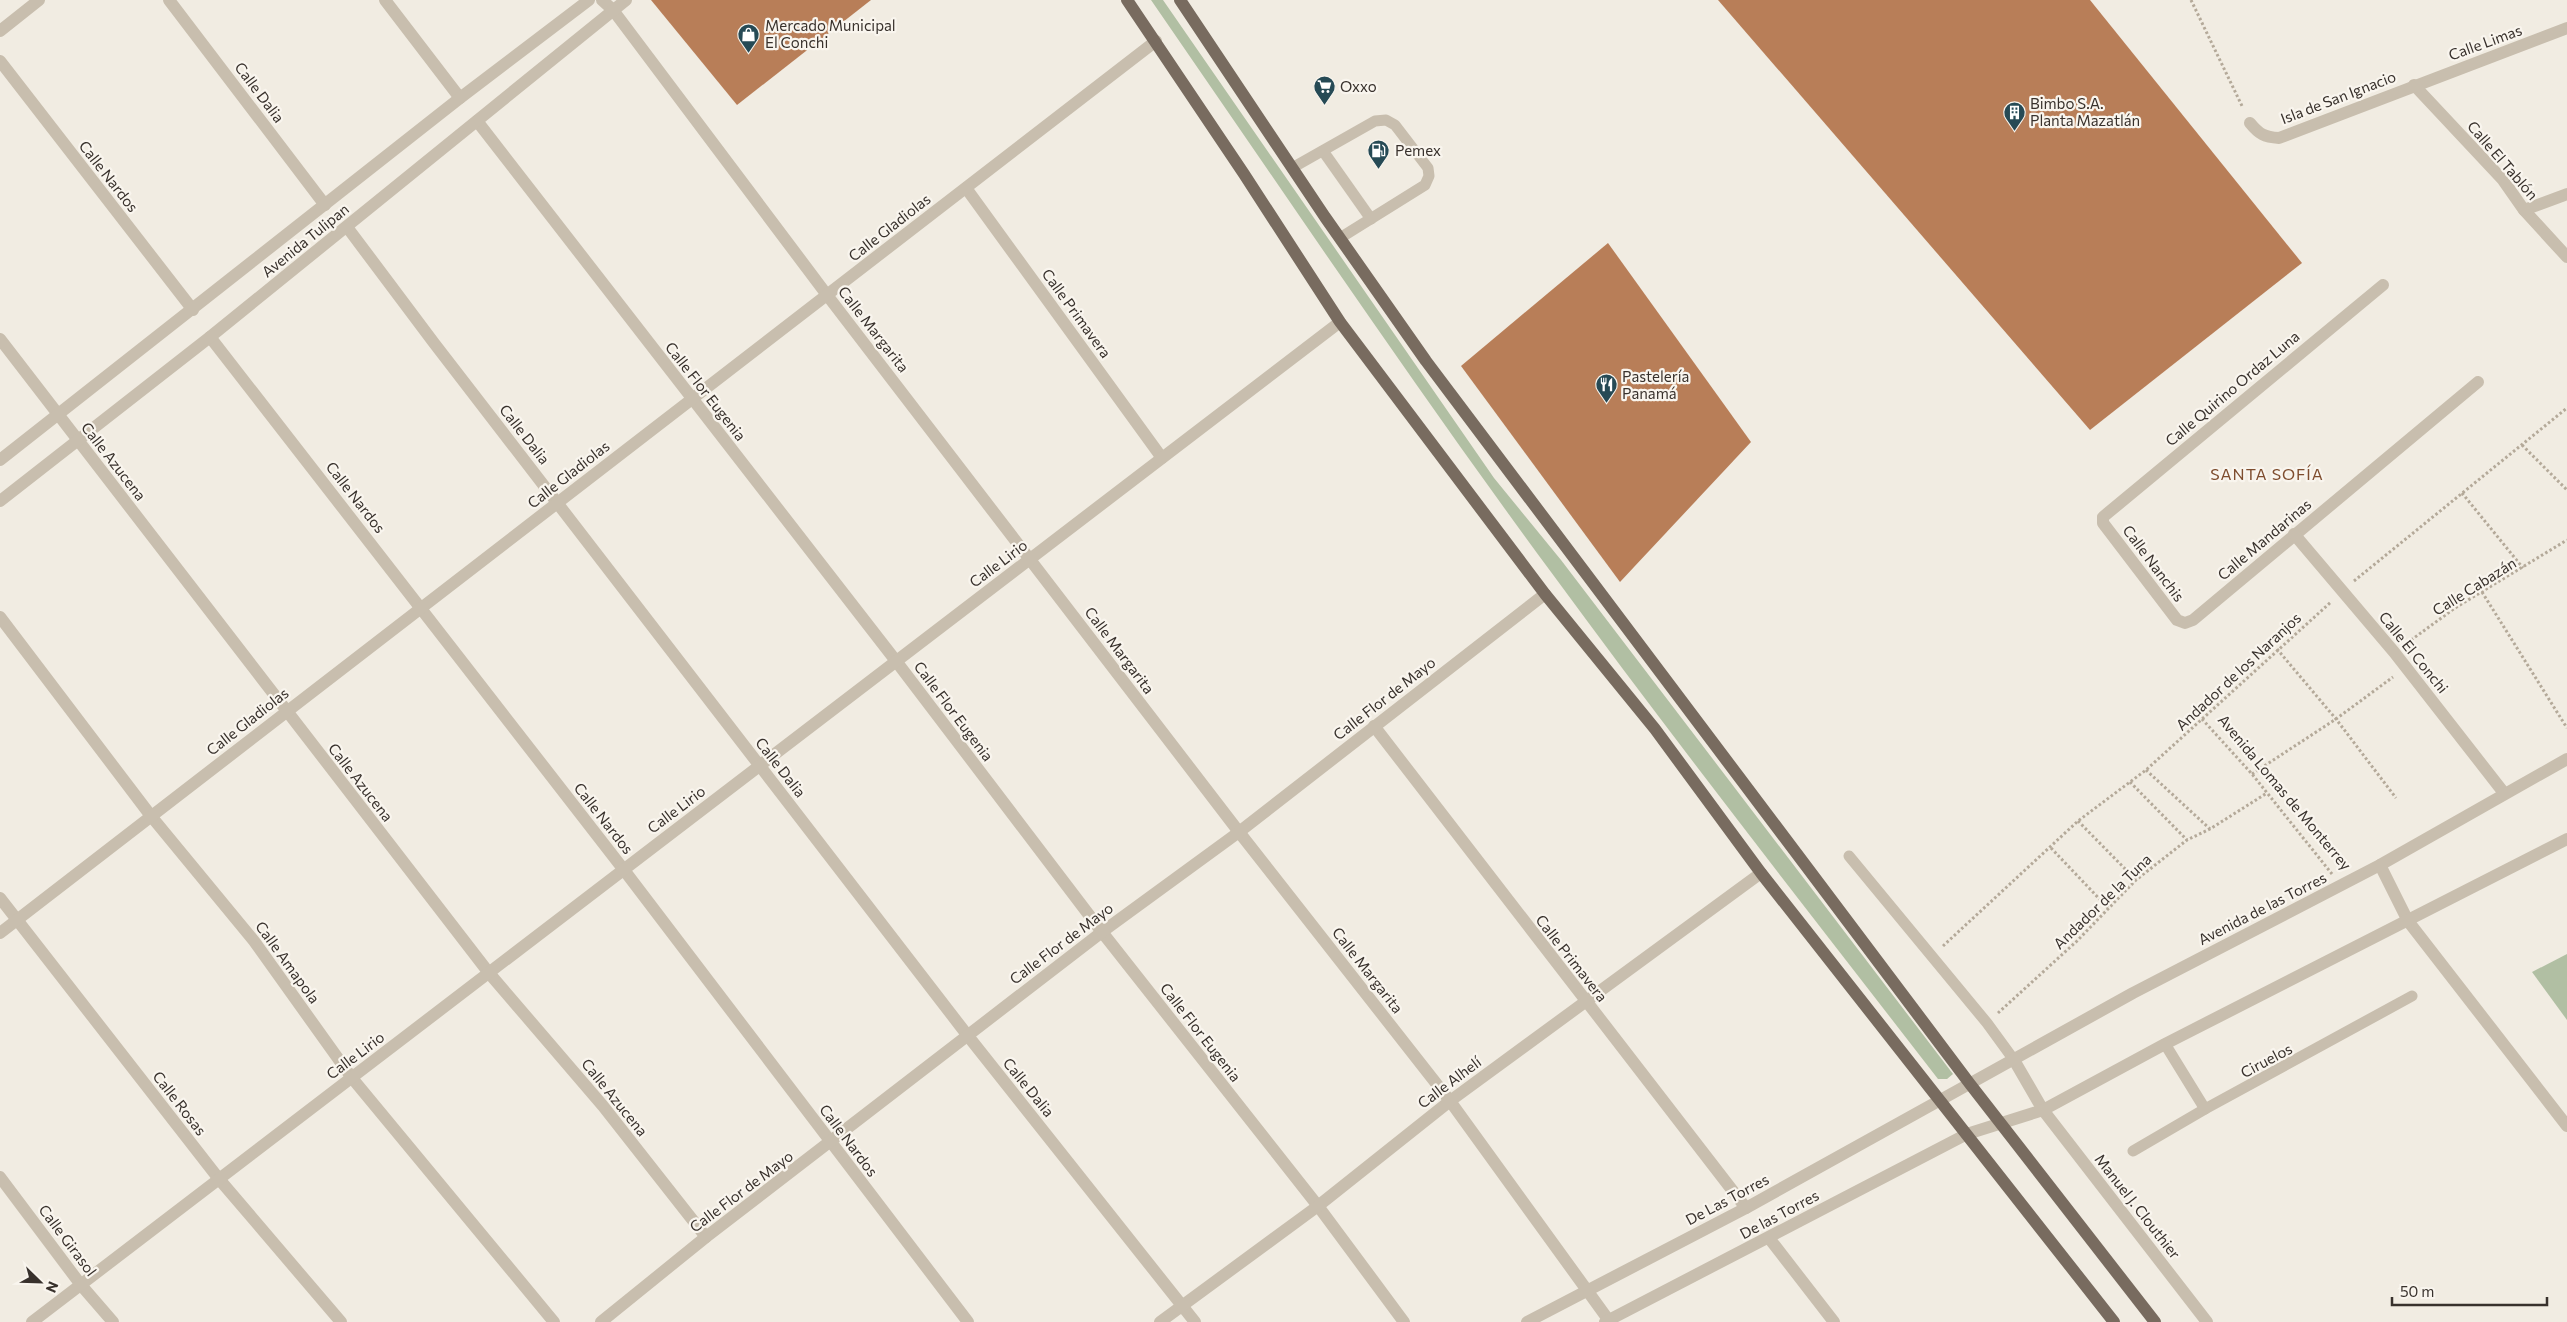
<svg xmlns="http://www.w3.org/2000/svg" width="2567" height="1322" viewBox="0 0 2567 1322" font-family="Commissioner,sans-serif">
<rect width="100%" height="100%" fill="#f1ece2"/>
<g fill="#b1bfa3">
<path d="M 1151,0 L 1163,0 L 1494,478 L 1561,560 L 1953,1074 L 1947,1079 L 1938,1079 C 1808,911 1677,744 1551,572 C 1413,385 1283,191 1151,0 Z"/>
<path d="M 2567,954 L 2567,1020 L 2532,972 Z"/>
</g>
<g fill="#b87e58">
<path d="M 651,0 L 871,0 L 737,105 Z"/>
<path d="M 1718,0 L 2090,0 L 2302,263 L 2090,430 Z"/>
<path d="M 1608,243 L 1751,442 L 1620,582 L 1461,366 Z"/>
</g>
<g fill="none" stroke-linecap="round" stroke-linejoin="round">
<g stroke="#b4a999" stroke-width="3" stroke-dasharray="2.5 2.5" stroke-linecap="butt">
<path d="M 2191,0 L 2243,108"/>
<path d="M 2522,445 L 2567,490"/>
<path d="M 2462,493 L 2523,568"/>
<path d="M 2354,581 L 2567,408"/>
<path d="M 2482,592 L 2567,728"/>
<path d="M 2407,643 L 2455,608 L 2567,540"/>
<path d="M 2277,649 L 2336,719 L 2396,798"/>
<path d="M 2202,719 L 2252,774 L 2332,874"/>
<path d="M 2146,770 L 2210,829"/>
<path d="M 2252,774 L 2336,719 L 2393,677"/>
<path d="M 2130,782 L 2187,840"/>
<path d="M 2078,821 L 2136,880"/>
<path d="M 2051,848 L 2109,909"/>
<path d="M 1943,946 L 2078,821 L 2146,770 L 2331,602"/>
<path d="M 1998,1013 L 2077,941 L 2136,880 L 2187,840 L 2210,829 L 2267,793"/>
</g>
<g stroke="#c8beae" stroke-width="11">
<path d="M 1323,151 L 1371,219"/>
<path d="M 1292,168 L 1375,121 L 1386,120 L 1395,125 L 1428,168 L 1429,176 L 1425,185 L 1340,238"/>
<path d="M 1849,856 L 1987,1023 L 2014,1060"/>
<path d="M 2165,1044 L 2205,1109"/>
<path d="M 2133,1151 L 2205,1109 L 2412,996"/>
</g>
<g stroke="#c8beae" stroke-width="12">
<path d="M 169,0 L 325,205"/>
<path d="M 385,0 L 460,98"/>
<path d="M 602,0 L 613,10 L 827,295 L 1239,832 L 1450,1101 L 1610,1322"/>
<path d="M 0,31 L 39,0"/>
<path d="M 0,61 L 193,310"/>
<path d="M 2414,85 L 2503,180 L 2524,210 L 2567,257"/>
<path d="M 477,121 L 896,661 L 1102,932 L 1318,1206 L 1404,1322"/>
<path d="M 2250,123 C 2259,134 2264,137 2279,138 L 2567,28"/>
<path d="M 966,188 L 1162,458"/>
<path d="M 2524,210 L 2567,194"/>
<path d="M 347,227 L 434,343 L 968,1036 L 1195,1322"/>
<path d="M 2383,285 L 2103,517 L 2103,523 L 2177,620 L 2185,623 L 2193,620 L 2478,382"/>
<path d="M 210,337 L 624,870 L 968,1322"/>
<path d="M 0,339 L 489,973 L 603,1106 L 706,1237"/>
<path d="M 0,460 L 460,98 L 589,0"/>
<path d="M 0,501 L 210,337 L 626,0"/>
<path d="M 2294,534 L 2394,652 L 2504,793"/>
<path d="M 0,617 L 151,816 L 254,941 L 352,1078 L 554,1322"/>
<path d="M 1374,726 L 1746,1208"/>
<path d="M 2380,865 L 2408,921 L 2567,1126"/>
<path d="M 0,898 L 219,1179 L 341,1322"/>
<path d="M 0,933 L 1156,41"/>
<path d="M 2014,1060 L 2043,1110 L 2207,1322"/>
<path d="M 0,1177 L 81,1285 L 113,1322"/>
<path d="M 1769,1238 L 1834,1322"/>
<path d="M 32,1322 L 1340,322"/>
<path d="M 601,1322 L 706,1237 L 1102,932 L 1239,832 L 1545,594"/>
<path d="M 1160,1322 L 1318,1206 L 1450,1101 L 1761,873"/>
</g>
<g stroke="#c8beae" stroke-width="12">
<path d="M 1527,1322 L 1746,1208 L 2133,993 L 2380,865 L 2567,759"/>
<path d="M 1605,1322 L 1967,1134 L 2043,1110 L 2165,1044 L 2567,839"/>
</g>
<g stroke="#786b5f" stroke-width="12">
<path d="M 1127,0 L 1244,174 L 1340,322 L 1545,594 L 1655,729 L 1761,873 L 2114,1322"/>
<path d="M 1180,0 L 1325,217 L 1426,361 L 1970,1084 L 2155,1322"/>
</g>
</g>
<defs>
<symbol id="shop-pin" viewBox="-11 -11 22 30"><path d="M0 17L-7.5 6A9.5 9.5 0 1 1 7.5 6Z" fill="#264a55" stroke="#f9f5ee"/><path d="M-5-2.5h2.3a2.7 3.5 0 0 1 5.4 0H5L5.5 6h-11ZM-1.5-2.5h3a1.5 2.3 0 0 0-3 0Z" fill="#fff"/></symbol>
<symbol id="supermarket-pin" viewBox="-11 -11 22 30"><path d="M0 17L-7.5 6A9.5 9.5 0 1 1 7.5 6Z" fill="#264a55" stroke="#f9f5ee"/><path d="M-6-5.5h2.5l.6 2H6L4.5 2H-2.5L-4.4-4H-6ZM-1.5 3.2a1.3 1.3 0 1 0 .1 0ZM3 3.2a1.3 1.3 0 1 0 .1 0Z" fill="#fff"/></symbol>
<symbol id="building-pin" viewBox="-11 -11 22 30"><path d="M0 17L-7.5 6A9.5 9.5 0 1 1 7.5 6Z" fill="#264a55" stroke="#f9f5ee"/><path d="M-4-6H4V6H1V3H-1V6H-4ZM-2.5-4.3h1.7v1.8h-1.7ZM.8-4.3h1.7v1.8H.8ZM-2.5-1h1.7V.8h-1.7ZM.8-1h1.7V.8H.8Z" fill="#fff"/></symbol>
<symbol id="fuel-pin" viewBox="-11 -11 22 30"><path d="M0 17L-7.5 6A9.5 9.5 0 1 1 7.5 6Z" fill="#264a55" stroke="#f9f5ee"/><path d="M-5.5-6h7V0h2V4h1.3V-2.5L3-4.5l.8-.8L6-3V5H2.5V1h-1V6h-7ZM-4.2-4.7v3.2H.2V-4.7Z" fill="#fff"/></symbol>
<symbol id="restaurant-pin" viewBox="-11 -11 22 30"><path d="M0 17L-7.5 6A9.5 9.5 0 1 1 7.5 6Z" fill="#264a55" stroke="#f9f5ee"/><path d="M-5-6h1v4h1v-4h1v4h1v-4h1v5L-1.5 .5V6h-2V.5L-5-1ZM5-6V6H3V1.5H1.5Q1.5-4 5-6Z" fill="#fff"/></symbol>
</defs>
<g fill-rule="evenodd">
<use href="#shop-pin" x="736" y="22" width="25" height="34"/>
<use href="#supermarket-pin" x="1312" y="74" width="25" height="34"/>
<use href="#building-pin" x="2002" y="100" width="25" height="34"/>
<use href="#fuel-pin" x="1366" y="138" width="25" height="34"/>
<use href="#restaurant-pin" x="1594" y="372" width="25" height="34"/>
</g>
<g text-anchor="middle" dominant-baseline="central" stroke-width="4.5" stroke-linejoin="round" paint-order="stroke">
<g font-size="15" fill="#38312c" stroke="#f9f5ee" text-anchor="start">
<text x="765" y="25">Mercado Municipal<tspan x="765" dy="17">El Conchi</tspan></text>
<text x="1340" y="86">Oxxo</text>
<text x="2030" y="103">Bimbo S.A.<tspan x="2030" dy="17">Planta Mazatlán</tspan></text>
<text x="1395" y="150">Pemex</text>
<text x="1622" y="376">Pastelería<tspan x="1622" dy="17">Panamá</tspan></text>
</g>
<g font-size="15" fill="#38312c" stroke="#f9f5ee">
<text transform="translate(2485 42) rotate(-20)">Calle Limas</text>
<text transform="translate(260 92) rotate(53)">Calle Dalia</text>
<text transform="translate(2338 97) rotate(-21)">Isla de San Ignacio</text>
<text transform="translate(2503 160) rotate(49)">Calle El Tablón</text>
<text transform="translate(109 176) rotate(52)">Calle Nardos</text>
<text transform="translate(889 227) rotate(-38)">Calle Gladiolas</text>
<text transform="translate(305 240) rotate(-39)">Avenida Tulipan</text>
<text transform="translate(1077 313) rotate(54)">Calle Primavera</text>
<text transform="translate(874 329) rotate(52)">Calle Margarita</text>
<text transform="translate(2232 388) rotate(-40)">Calle Quirino Ordaz Luna</text>
<text transform="translate(706 391) rotate(52)">Calle Flor Eugenia</text>
<text transform="translate(525 434) rotate(52)">Calle Dalia</text>
<text transform="translate(114 461) rotate(52)">Calle Azucena</text>
<text transform="translate(568 474) rotate(-38)">Calle Gladiolas</text>
<text transform="translate(356 497) rotate(52)">Calle Nardos</text>
<text transform="translate(2264 539) rotate(-40)">Calle Mandarinas</text>
<text transform="translate(998 563) rotate(-37)">Calle Lirio</text>
<text transform="translate(2154 563) rotate(53)">Calle Nanchis</text>
<text transform="translate(2474 586) rotate(-32)">Calle Cabazán</text>
<text transform="translate(1120 650) rotate(53)">Calle Margarita</text>
<text transform="translate(2414 652) rotate(51)">Calle El Conchi</text>
<text transform="translate(2238 671) rotate(-43)">Andador de los Naranjos</text>
<text transform="translate(1384 698) rotate(-38)">Calle Flor de Mayo</text>
<text transform="translate(954 711) rotate(53)">Calle Flor Eugenia</text>
<text transform="translate(247 721) rotate(-38)">Calle Gladiolas</text>
<text transform="translate(781 767) rotate(52)">Calle Dalia</text>
<text transform="translate(361 782) rotate(52)">Calle Azucena</text>
<text transform="translate(2285 792) rotate(50)">Avenida Lomas de Monterrey</text>
<text transform="translate(676 809) rotate(-37)">Calle Lirio</text>
<text transform="translate(604 818) rotate(52)">Calle Nardos</text>
<text transform="translate(2102 901) rotate(-44)">Andador de la Tuna</text>
<text transform="translate(2262 908) rotate(-27)">Avenida de las Torres</text>
<text transform="translate(1061 943) rotate(-37)">Calle Flor de Mayo</text>
<text transform="translate(1572 958) rotate(52)">Calle Primavera</text>
<text transform="translate(288 962) rotate(54)">Calle Amapola</text>
<text transform="translate(1368 970) rotate(52)">Calle Margarita</text>
<text transform="translate(1201 1032) rotate(52)">Calle Flor Eugenia</text>
<text transform="translate(355 1055) rotate(-37)">Calle Lirio</text>
<text transform="translate(2266 1060) rotate(-28)">Ciruelos</text>
<text transform="translate(1449 1082) rotate(-37)">Calle Alhelí</text>
<text transform="translate(1029 1087) rotate(51)">Calle Dalia</text>
<text transform="translate(615 1097) rotate(51)">Calle Azucena</text>
<text transform="translate(180 1103) rotate(52)">Calle Rosas</text>
<text transform="translate(849 1140) rotate(53)">Calle Nardos</text>
<text transform="translate(741 1191) rotate(-37)">Calle Flor de Mayo</text>
<text transform="translate(1727 1199) rotate(-28)">De Las Torres</text>
<text transform="translate(2138 1206) rotate(52)">Manuel J. Clouthier</text>
<text transform="translate(1779 1214) rotate(-28)">De las Torres</text>
<text transform="translate(68 1240) rotate(53)">Calle Girasol</text>
</g>
<g font-size="16" letter-spacing="1" fill="#7e4d2e" stroke="#f9f5ee">
<text x="2267" y="473">SANTA SOFÍA</text>
</g>
</g>
<g transform="translate(40 1282) rotate(113)" stroke="#f9f5ee" stroke-width="4" paint-order="stroke">
<path d="M0-4L9 19L0 12L-9 19Z" fill="#38312c"/>
<text y="-8" font-size="14" font-weight="bold" text-anchor="middle" fill="#38312c">N</text>
</g>
<path d="M2392 1297v8h155v-8" fill="none" stroke="#38312c" stroke-width="2.5"/>
<text x="2400" y="1297" font-size="15" fill="#38312c" stroke="#f9f5ee" stroke-width="4" paint-order="stroke">50 m</text>
</svg>
